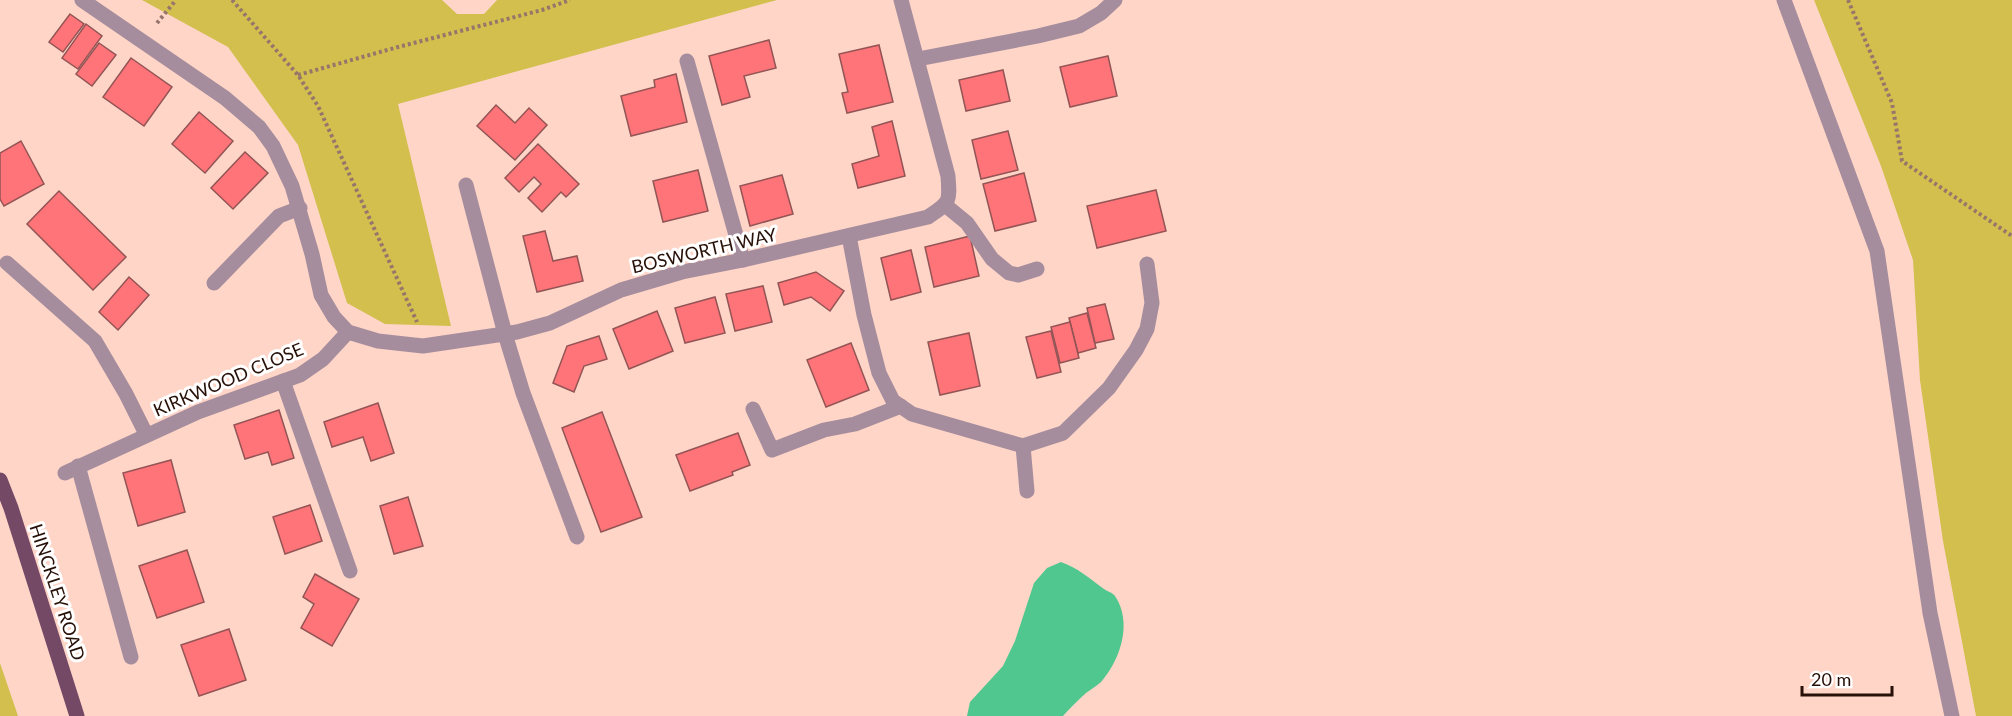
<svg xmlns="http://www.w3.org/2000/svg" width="2012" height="716" viewBox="0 0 2012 716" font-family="Lato,sans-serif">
<rect width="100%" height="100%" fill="#fed5c7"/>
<g fill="#d2bf4d">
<path d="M 142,0 L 442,0 L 457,14 L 484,14 L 497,0 L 777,0 L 398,104 L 451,326 L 385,324 L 347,303 L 298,145 L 228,47 Z"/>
<path d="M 1814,0 L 2012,0 L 2012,716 L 1976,716 L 1943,541 L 1920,380 L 1913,260 L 1881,166 Z"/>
<path d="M 0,663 L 18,716 L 0,716 Z"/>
</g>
<path fill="#4fc78f" d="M 1061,562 C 1078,568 1089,578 1104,589 C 1108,592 1112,592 1115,596 C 1133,623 1120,660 1101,682 C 1097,686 1091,689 1086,693 C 1078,700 1070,708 1063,716 L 967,716 L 970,702 L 1003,666 L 1015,641 L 1034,583 L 1047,568 Z"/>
<g fill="#ff7479" stroke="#935455" stroke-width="1.5">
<path d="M 70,14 L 84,24 L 63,52 L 49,42 Z"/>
<path d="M 86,24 L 102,36 L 78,69 L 62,58 Z"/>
<path d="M 769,40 L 776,68 L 744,76 L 750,97 L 722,105 L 709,56 Z"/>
<path d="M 99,43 L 116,55 L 92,86 L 76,74 Z"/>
<path d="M 879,45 L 893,102 L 847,113 L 842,93 L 848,92 L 839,54 Z"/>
<path d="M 1108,56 L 1117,96 L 1070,107 L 1060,67 Z"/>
<path d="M 131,58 L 172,87 L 144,126 L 103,97 Z"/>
<path d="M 1003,70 L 1010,101 L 966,111 L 959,80 Z"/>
<path d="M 676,74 L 687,122 L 631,136 L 621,96 L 655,87 L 654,80 Z"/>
<path d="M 496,105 L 515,123 L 529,108 L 547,125 L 515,160 L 477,126 Z"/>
<path d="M 199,112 L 233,141 L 205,173 L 172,144 Z"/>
<path d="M 892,121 L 905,176 L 858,188 L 852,164 L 879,156 L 872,127 Z"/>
<path d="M 1008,131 L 1018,170 L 981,179 L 972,140 Z"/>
<path d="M 21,141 L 44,184 L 4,206 L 0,199 L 0,153 Z"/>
<path d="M 538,144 L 579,184 L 566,197 L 561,192 L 542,212 L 528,198 L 541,184 L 534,177 L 519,192 L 505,178 Z"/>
<path d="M 245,152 L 268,173 L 233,209 L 211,188 Z"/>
<path d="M 698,170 L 708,211 L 663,222 L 653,181 Z"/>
<path d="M 1024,173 L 1036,221 L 995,231 L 983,184 Z"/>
<path d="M 782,175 L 793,214 L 750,226 L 740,186 Z"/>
<path d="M 1156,190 L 1166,231 L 1097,248 L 1087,206 Z"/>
<path d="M 59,191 L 126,257 L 93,290 L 27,224 Z"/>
<path d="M 545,231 L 553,261 L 577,256 L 583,281 L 537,292 L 523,236 Z"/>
<path d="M 970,236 L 979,276 L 934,287 L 925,247 Z"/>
<path d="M 911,250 L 921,292 L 891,300 L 881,258 Z"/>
<path d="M 816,272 L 844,291 L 830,311 L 811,297 L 784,305 L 778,283 Z"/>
<path d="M 129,277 L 149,295 L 118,330 L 99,312 Z"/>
<path d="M 763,286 L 772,322 L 735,331 L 726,294 Z"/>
<path d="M 715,297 L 725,333 L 685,343 L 675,308 Z"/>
<path d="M 1105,304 L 1114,339 L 1095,343 L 1087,308 Z"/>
<path d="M 657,311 L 673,351 L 629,369 L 613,329 Z"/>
<path d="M 1087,313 L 1096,348 L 1078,353 L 1069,318 Z"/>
<path d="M 1070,322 L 1079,358 L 1060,363 L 1051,327 Z"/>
<path d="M 1051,331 L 1061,372 L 1037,378 L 1026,337 Z"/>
<path d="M 969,333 L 980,386 L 940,395 L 928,342 Z"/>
<path d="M 599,336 L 607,359 L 584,366 L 574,392 L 553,383 L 567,346 Z"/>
<path d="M 851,343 L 869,390 L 826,407 L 807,360 Z"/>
<path d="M 378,403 L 394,453 L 371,461 L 363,437 L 332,447 L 324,422 Z"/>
<path d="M 279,410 L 294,458 L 272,465 L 268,452 L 245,459 L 234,425 Z"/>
<path d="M 602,412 L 642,517 L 601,532 L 562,428 Z"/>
<path d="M 738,433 L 750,465 L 732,472 L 733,475 L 690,491 L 676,455 Z"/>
<path d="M 171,460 L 185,512 L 138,526 L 123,473 Z"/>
<path d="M 408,497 L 423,546 L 394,554 L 380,506 Z"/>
<path d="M 310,505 L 322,541 L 285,554 L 273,517 Z"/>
<path d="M 187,550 L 204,602 L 157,618 L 139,566 Z"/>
<path d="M 315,574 L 359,599 L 332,646 L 301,628 L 314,604 L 303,597 Z"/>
<path d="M 229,629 L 246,680 L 199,696 L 181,645 Z"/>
</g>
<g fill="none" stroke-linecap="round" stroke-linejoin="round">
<g stroke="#96766b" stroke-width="4" stroke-dasharray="3 3" stroke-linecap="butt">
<path d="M 232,0 L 298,75 L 318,106 L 417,322"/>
<path d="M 1848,0 L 1892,103 L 1902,161 L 2012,236"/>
<path d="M 157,23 L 176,0"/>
<path d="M 298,75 L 398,47 L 542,10 L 570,0"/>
</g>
<g stroke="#a68d9d" stroke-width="15">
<path d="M 82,0 L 225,98 L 259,127 L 273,146 L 292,186 L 312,254 L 321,295 L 334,317 L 348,332 L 378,341 L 423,346 L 517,332 L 550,323 L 621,290 L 682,272 L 743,260 L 928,217 C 950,202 950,203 948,176 L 901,0"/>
<path d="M 1784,0 L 1877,251 L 1930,613 L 1952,716"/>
<path d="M 918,59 L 1038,36 L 1079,26 L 1101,13 L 1115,0"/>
<path d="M 687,61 L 743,260"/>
<path d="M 466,185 L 505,334 L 523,393 L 577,537"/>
<path d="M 945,205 L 967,223 L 992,259 L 1009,273 L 1018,275 L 1037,269"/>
<path d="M 849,236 L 864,315 L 879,373 L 893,401 L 912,414 L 1023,446 L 1063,433 L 1109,388 L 1136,350 L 1147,329 L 1152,303 L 1147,264"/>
<path d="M 7,263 L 95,341 L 126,394 L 146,434"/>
<path d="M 214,283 L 279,216 L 300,208"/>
<path d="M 283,381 L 350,571"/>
<path d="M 753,409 L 772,450 L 824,430 L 855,424 L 901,406"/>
<path d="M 1023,446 L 1027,491"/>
<path d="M 78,466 L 131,657"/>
<path d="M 65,473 L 198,412 L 300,375 L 323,359 L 348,332"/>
</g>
<path stroke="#744966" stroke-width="15" d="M 0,480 L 11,508 L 77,716"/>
</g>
<g text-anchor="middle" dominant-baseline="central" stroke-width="6" stroke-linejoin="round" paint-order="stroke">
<g font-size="18" fill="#271008" stroke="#fff">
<text transform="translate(704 250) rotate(-13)">BOSWORTH WAY</text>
<text transform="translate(228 379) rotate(-23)">KIRKWOOD CLOSE</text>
<text transform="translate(58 592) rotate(72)">HINCKLEY ROAD</text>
</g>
</g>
<path d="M1802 686v9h90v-9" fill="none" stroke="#271008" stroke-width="3"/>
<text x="1811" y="686" font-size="18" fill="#271008" stroke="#ffffff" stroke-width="4.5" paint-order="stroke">20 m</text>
</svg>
